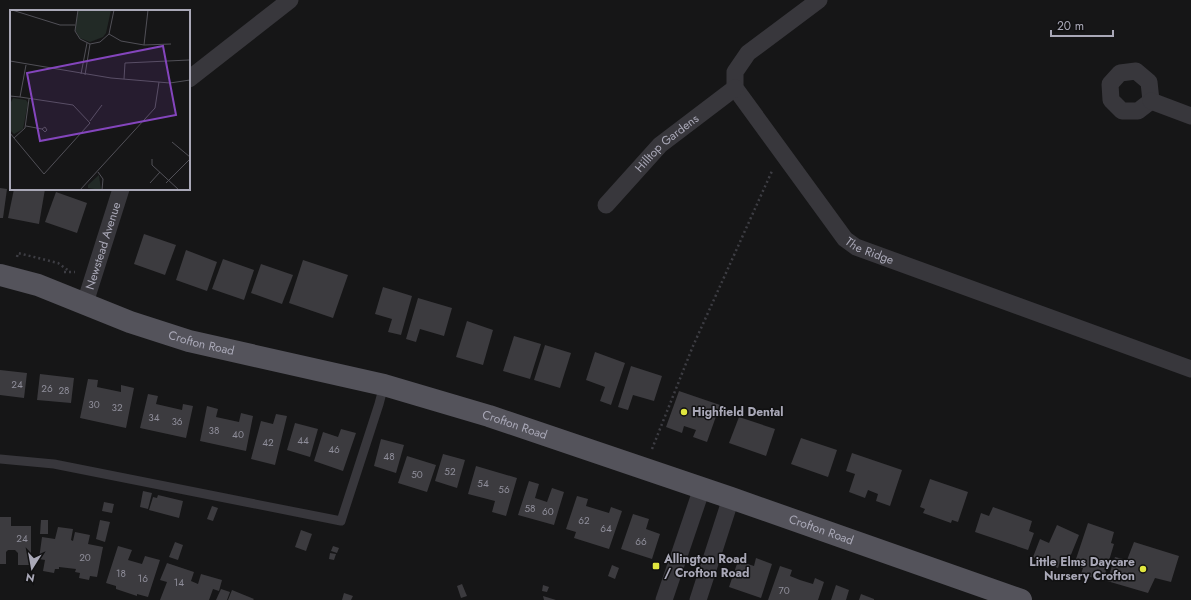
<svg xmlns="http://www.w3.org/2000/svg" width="1191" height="600" viewBox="0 0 1191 600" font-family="Jost,sans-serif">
<rect width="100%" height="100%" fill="#161617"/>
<g fill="#3c3b3f">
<path d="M 0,188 L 7,189 L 3,218 L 0,218 Z"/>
<path d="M 14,189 L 45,189 L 39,224 L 8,218 Z"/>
<path d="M 56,192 L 87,203 L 77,233 L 45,222 Z"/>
<path d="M 144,234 L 176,245 L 165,275 L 134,264 Z"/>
<path d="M 186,250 L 217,262 L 207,291 L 176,280 Z"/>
<path d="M 223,259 L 254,270 L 244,300 L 212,289 Z"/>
<path d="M 303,260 L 348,275 L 333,318 L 289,303 Z"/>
<path d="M 261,264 L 293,275 L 282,304 L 251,293 Z"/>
<path d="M 383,287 L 412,296 L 401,335 L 388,332 L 392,319 L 375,314 Z"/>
<path d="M 418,298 L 452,308 L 444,336 L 420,329 L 416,342 L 406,339 Z"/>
<path d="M 467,321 L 493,330 L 483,365 L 456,357 Z"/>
<path d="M 514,336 L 541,344 L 530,379 L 503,371 Z"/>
<path d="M 545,345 L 571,353 L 560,388 L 534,380 Z"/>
<path d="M 595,352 L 625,363 L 611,405 L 600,401 L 605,387 L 586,380 Z"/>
<path d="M 631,366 L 662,376 L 654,401 L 633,395 L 628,410 L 618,407 Z"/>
<path d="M 0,370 L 27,373 L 24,398 L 0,395 Z"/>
<path d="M 40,374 L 74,378 L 71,403 L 37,400 Z"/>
<path d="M 88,379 L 98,380 L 97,387 L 121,392 L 121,385 L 134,388 L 126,428 L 80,418 Z"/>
<path d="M 679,391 L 720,405 L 707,442 L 693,437 L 696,430 L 684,426 L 682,433 L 666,427 Z"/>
<path d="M 148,394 L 158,396 L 156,404 L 182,410 L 183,404 L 193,406 L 186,438 L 140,428 Z"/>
<path d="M 207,406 L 218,409 L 216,417 L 239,422 L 241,413 L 253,416 L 246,451 L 200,441 Z"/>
<path d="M 276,414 L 287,416 L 275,465 L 251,459 L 261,421 L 273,424 Z"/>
<path d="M 739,417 L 775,429 L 766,456 L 729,443 Z"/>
<path d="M 295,423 L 318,429 L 310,457 L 287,450 Z"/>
<path d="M 341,429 L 356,433 L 343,471 L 314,461 L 323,432 L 338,437 Z"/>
<path d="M 801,438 L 837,450 L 828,477 L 791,464 Z"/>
<path d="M 381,439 L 404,445 L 396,473 L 374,466 Z"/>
<path d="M 852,453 L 902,470 L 890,506 L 876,501 L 878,494 L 868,490 L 865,498 L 849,492 L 855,474 L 846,471 Z"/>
<path d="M 443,454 L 465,460 L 457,488 L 435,481 Z"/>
<path d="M 407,456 L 436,465 L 427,492 L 398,483 Z"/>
<path d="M 476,466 L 517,478 L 506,516 L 492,512 L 495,501 L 468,494 Z"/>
<path d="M 930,479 L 968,492 L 958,522 L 952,520 L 951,523 L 923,513 L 925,509 L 920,507 Z"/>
<path d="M 529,481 L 539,484 L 535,498 L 547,502 L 552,488 L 564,492 L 554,525 L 518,515 Z"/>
<path d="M 143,491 L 152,493 L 148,509 L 140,507 Z"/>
<path d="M 158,495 L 183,501 L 179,518 L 149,510 L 153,497 L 157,498 Z"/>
<path d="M 577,496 L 588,499 L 586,506 L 609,513 L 611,507 L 622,511 L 609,549 L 574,538 L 576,532 L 566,529 Z"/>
<path d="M 104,502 L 114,504 L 112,513 L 102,511 Z"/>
<path d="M 212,506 L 218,508 L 213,521 L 207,519 Z"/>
<path d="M 993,507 L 1032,521 L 1029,531 L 1034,533 L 1028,550 L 975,532 L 981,513 L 989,516 Z"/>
<path d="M 633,514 L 649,519 L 646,529 L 660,534 L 652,559 L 621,549 Z"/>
<path d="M 0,517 L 11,517 L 11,526 L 31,526 L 31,565 L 18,565 L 18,553 L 15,550 L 8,550 L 6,552 L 6,564 L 0,564 Z"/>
<path d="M 41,520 L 48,520 L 48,534 L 40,534 Z"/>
<path d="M 100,520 L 110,522 L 105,542 L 96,539 Z"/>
<path d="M 1088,523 L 1114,532 L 1111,543 L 1114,544 L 1105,574 L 1099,573 L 1097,579 L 1081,574 L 1083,568 L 1074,565 Z"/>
<path d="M 1057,525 L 1079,535 L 1068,562 L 1061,559 L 1058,568 L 1033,557 L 1040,539 L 1049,543 Z"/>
<path d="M 58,527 L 73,529 L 71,540 L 73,541 L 75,532 L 90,535 L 88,544 L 103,547 L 97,577 L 90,576 L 89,580 L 79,578 L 80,573 L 75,572 L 76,569 L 59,567 L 59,569 L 55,569 L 54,573 L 43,571 L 45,560 L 39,559 L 42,537 L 55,539 Z"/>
<path d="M 301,530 L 312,534 L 306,551 L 295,547 Z"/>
<path d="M 175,542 L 183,545 L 178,560 L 169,557 Z"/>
<path d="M 1134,542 L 1179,556 L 1171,582 L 1155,578 L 1148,593 L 1107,581 L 1115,557 L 1127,560 Z"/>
<path d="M 118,546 L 132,550 L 128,560 L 142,564 L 145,556 L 160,560 L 148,597 L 137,594 L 137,596 L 116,589 L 116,586 L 106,583 Z"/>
<path d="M 333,546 L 339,548 L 337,553 L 331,551 Z"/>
<path d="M 330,553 L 336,554 L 334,560 L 329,559 Z"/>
<path d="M 756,558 L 772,564 L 761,598 L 729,587 L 738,561 L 754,566 Z"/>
<path d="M 167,563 L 194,572 L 191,581 L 198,584 L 201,574 L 222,580 L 219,591 L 213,589 L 209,600 L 160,600 L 167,582 L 160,580 Z"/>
<path d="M 612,565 L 619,568 L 615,579 L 608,576 Z"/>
<path d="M 780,566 L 792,570 L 790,576 L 800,580 L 813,584 L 815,578 L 824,582 L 818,600 L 768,600 Z"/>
<path d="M 462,584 L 467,596 L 461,598 L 457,586 Z"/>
<path d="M 543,585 L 549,587 L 547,592 L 542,591 Z"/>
<path d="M 836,585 L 849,590 L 846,600 L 831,600 Z"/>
<path d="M 221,589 L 230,592 L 227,600 L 216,600 Z"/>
<path d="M 232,590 L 254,599 L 253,600 L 228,600 Z"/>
<path d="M 344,593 L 353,596 L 351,600 L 342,600 Z"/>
<path d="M 861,594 L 874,599 L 874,600 L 859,600 Z"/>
<path d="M 543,596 L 556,600 L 544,600 Z"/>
</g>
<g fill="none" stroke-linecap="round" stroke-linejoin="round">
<g stroke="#3d3d43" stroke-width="2.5" stroke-dasharray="2 3" stroke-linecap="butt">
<path d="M 17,257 L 18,253 L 58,263 L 69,271"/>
<path d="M 64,272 L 75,272"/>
<path d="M 652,449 L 693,346 L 772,171"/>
</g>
<path stroke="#38373c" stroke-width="9" d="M 0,459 L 54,464 L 341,521 L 379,404 L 384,385"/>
<g stroke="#38373c" stroke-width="17">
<path id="s1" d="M 819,0 L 748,53 L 735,72 L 735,88 L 845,239 L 856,247 L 1191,369"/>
<path d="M 1136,71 L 1149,82 L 1151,101 L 1138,111 L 1122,111 L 1111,100 L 1110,84 L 1120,73 Z"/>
<path d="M 189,79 L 290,0"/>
<path d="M 1151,101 L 1191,116"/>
<path id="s2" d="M 606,205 L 660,145 L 735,88"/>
<path id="s3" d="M 85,303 L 121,189"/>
<path d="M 664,600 L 702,488"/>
<path d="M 698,600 L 731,498"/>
</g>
<path stroke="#54535b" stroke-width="22" id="s4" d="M 0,275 L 38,285 L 130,322 L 189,341 L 384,385 L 489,416 L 731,498 L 1021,600"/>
</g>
<g fill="#e0e63f" stroke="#111112" stroke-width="1.5">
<circle cx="684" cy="412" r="4"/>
<rect x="652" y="562" width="8" height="8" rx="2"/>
<circle cx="1143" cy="569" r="4"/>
</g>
<g text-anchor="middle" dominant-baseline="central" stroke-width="3" stroke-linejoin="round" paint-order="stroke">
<g font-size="10" fill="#8e8d99">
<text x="17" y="384">24</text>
<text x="47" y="388">26</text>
<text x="64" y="390">28</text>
<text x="94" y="404">30</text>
<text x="117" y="407">32</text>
<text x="154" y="417">34</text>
<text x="177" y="421">36</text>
<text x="214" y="430">38</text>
<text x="238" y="434">40</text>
<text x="303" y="440">44</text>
<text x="268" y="442">42</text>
<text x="334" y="449">46</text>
<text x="389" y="456">48</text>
<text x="450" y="471">52</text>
<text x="417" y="474">50</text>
<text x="483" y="483">54</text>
<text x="504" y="489">56</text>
<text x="530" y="508">58</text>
<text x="548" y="511">60</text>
<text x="584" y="520">62</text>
<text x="606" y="528">64</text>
<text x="22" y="538">24</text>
<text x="641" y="541">66</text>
<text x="85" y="557">20</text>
<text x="121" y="573">18</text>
<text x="143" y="578">16</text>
<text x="179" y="582">14</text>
<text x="784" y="590">70</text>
</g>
<g font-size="12" fill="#a9a8b7" stroke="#111112">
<text stroke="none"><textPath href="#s2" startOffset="87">Hilltop Gardens</textPath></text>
<text stroke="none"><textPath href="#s3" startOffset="60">Newstead Avenue</textPath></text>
<text stroke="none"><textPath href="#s1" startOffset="342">The Ridge</textPath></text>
<text stroke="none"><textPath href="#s4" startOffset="213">Crofton Road</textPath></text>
<text stroke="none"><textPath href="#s4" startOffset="537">Crofton Road</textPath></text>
<text stroke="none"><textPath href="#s4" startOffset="861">Crofton Road</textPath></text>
</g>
<g font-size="12" font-weight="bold" fill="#a9a8b7" stroke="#111112" text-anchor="start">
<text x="692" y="412">Highfield Dental</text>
<text x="664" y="559">Allington Road<tspan x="664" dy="14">/ Crofton Road</tspan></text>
<text x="1135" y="562" text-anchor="end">Little Elms Daycare<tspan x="1135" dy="14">Nursery Crofton</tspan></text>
</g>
</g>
<g transform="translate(10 10)">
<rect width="180" height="180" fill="#161617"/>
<path d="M 68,0 L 101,0 L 96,23 L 93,27 L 80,32 L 70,28 L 65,20 ZM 3,88 L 16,90 L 18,93 L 13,119 L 4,124 L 0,120 L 0,94 ZM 89,165 L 91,180 L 78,178 L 78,175 Z" fill="#222a26"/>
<path fill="none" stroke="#515057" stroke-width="1" d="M 2,0 L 50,15 L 65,15M 68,0 L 65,21 L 70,29 L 80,34 L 90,32 L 99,24 L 104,0M 99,24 L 111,31 L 134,35 L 161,34M 134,35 L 138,0M 0,51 L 101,68 L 160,73 L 180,70M 71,64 L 77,33M 75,65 L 80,34M 114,69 L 115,53 L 179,50M 0,86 L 10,87 L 16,55M 80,111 L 92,95M 16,116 L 32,119 L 35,117 L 37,120 L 35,122 L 32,119M 0,123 L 4,128 L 15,118 L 19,89M 4,128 L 34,164 L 80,113 L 63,95 L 10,87M 162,132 L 180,147M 142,149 L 142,155 L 169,180M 88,162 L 93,169 L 92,180M 140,173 L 150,162M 156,173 L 180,149M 70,180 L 145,98 L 149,72"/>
<path fill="#8445bd" fill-opacity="0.15" stroke="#8445bd" stroke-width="2" d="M 153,36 L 166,105 L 30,131 L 17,63 Z"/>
<rect width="180" height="180" fill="none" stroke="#a9a8b7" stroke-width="2"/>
</g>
<g transform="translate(32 568) rotate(191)" stroke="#111112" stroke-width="3" paint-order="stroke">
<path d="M0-3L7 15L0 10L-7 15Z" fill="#a9a8b7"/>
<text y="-6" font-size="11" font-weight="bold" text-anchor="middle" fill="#a9a8b7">N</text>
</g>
<path d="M1051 30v6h62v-6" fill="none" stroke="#a9a8b7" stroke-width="2"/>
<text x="1057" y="30" font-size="12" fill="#a9a8b7" stroke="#111112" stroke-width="3" paint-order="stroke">20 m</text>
</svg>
